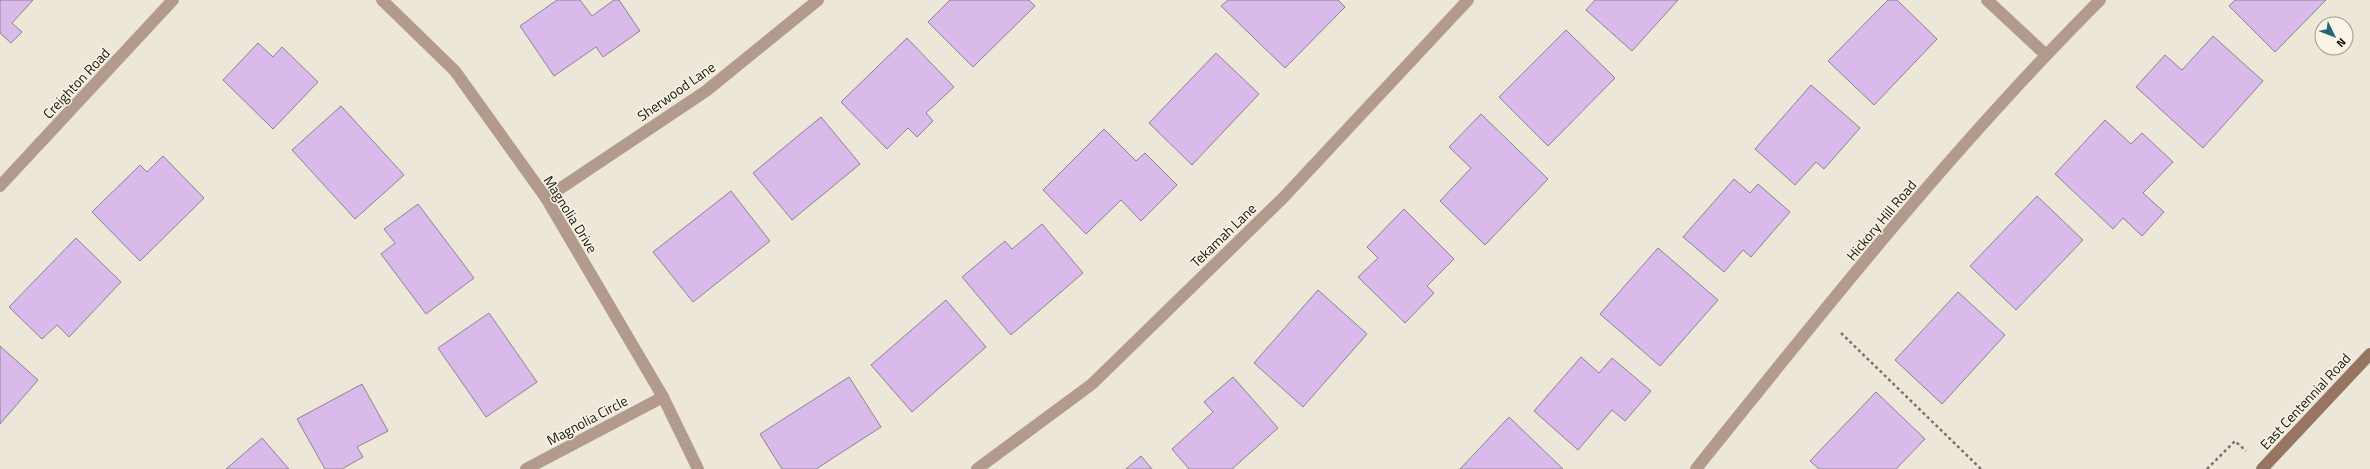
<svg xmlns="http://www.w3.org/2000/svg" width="2370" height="469" viewBox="0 0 2370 469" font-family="'Titillium Web',sans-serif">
<rect width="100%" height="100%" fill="#ece7d9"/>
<g fill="#d9baea" stroke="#8b848f">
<path d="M 0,0 L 33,0 L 12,23 L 22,32 L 11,43 L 0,33 Z"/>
<path d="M 557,0 L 580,0 L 592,16 L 614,0 L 619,0 L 640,31 L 603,57 L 596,47 L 554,76 L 520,26 Z"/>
<path d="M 950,0 L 1029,0 L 1035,6 L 973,67 L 928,22 Z"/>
<path d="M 1228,0 L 1338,0 L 1345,7 L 1285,68 L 1221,6 Z"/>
<path d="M 1595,0 L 1678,0 L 1632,51 L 1586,10 Z"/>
<path d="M 1888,0 L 1897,0 L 1937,39 L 1874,105 L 1828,61 Z"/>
<path d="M 2235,0 L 2326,0 L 2275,52 L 2229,6 Z"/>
<path d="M 1566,30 L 1615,78 L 1548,146 L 1499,97 Z"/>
<path d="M 2213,36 L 2263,81 L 2203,148 L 2136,87 L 2165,55 L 2182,70 Z"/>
<path d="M 907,38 L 954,87 L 926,113 L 933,121 L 917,137 L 908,128 L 887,149 L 841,102 Z"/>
<path d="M 258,43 L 273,57 L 282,47 L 318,82 L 273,129 L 223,80 Z"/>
<path d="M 1216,53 L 1259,94 L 1192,165 L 1149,123 Z"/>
<path d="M 1811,85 L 1860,128 L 1824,169 L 1816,162 L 1795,185 L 1755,149 Z"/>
<path d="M 341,106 L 404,175 L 355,219 L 292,150 Z"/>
<path d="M 1481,114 L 1548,179 L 1485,245 L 1440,201 L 1471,168 L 1449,147 Z"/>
<path d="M 821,117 L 860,164 L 792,220 L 753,173 Z"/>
<path d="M 2105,120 L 2131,144 L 2142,133 L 2173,162 L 2143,193 L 2164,212 L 2142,236 L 2123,218 L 2113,229 L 2055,174 Z"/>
<path d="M 1104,129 L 1136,161 L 1145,153 L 1177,185 L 1141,221 L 1121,200 L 1086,234 L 1043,190 Z"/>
<path d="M 163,156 L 204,198 L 140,261 L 92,212 L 140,165 L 147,172 Z"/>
<path d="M 1734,179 L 1750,193 L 1758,184 L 1790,212 L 1751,257 L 1743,250 L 1724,272 L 1683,237 Z"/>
<path d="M 731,191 L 770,241 L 693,302 L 653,252 Z"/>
<path d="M 2037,196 L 2083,240 L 2016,310 L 1970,266 Z"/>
<path d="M 418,204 L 474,278 L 426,314 L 381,254 L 395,243 L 384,229 Z"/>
<path d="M 1404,209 L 1454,259 L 1427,286 L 1434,293 L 1405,323 L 1358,277 L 1378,258 L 1367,247 Z"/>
<path d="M 1042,224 L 1083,273 L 1011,335 L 962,277 L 1005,241 L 1012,249 Z"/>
<path d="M 76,238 L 121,282 L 69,337 L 57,325 L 42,339 L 9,307 Z"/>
<path d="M 1658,248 L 1718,300 L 1660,366 L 1600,314 Z"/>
<path d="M 1318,290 L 1367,334 L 1303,407 L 1254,363 Z"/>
<path d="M 1958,292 L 2005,335 L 1942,404 L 1895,360 Z"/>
<path d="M 946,300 L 986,347 L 912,412 L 871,365 Z"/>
<path d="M 489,313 L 537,382 L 486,417 L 438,348 Z"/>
<path d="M 0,346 L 38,380 L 0,424 Z"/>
<path d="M 1581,357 L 1599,373 L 1612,358 L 1651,391 L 1625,421 L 1612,410 L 1578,450 L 1534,411 Z"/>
<path d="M 849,377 L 881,427 L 816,469 L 782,469 L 760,434 Z"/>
<path d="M 1233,377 L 1278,428 L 1232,469 L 1189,469 L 1172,449 L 1213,412 L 1204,402 Z"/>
<path d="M 362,384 L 388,431 L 357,447 L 363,457 L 342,469 L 325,469 L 297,419 Z"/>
<path d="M 1876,392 L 1925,439 L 1896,469 L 1819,469 L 1810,461 Z"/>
<path d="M 1509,417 L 1563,469 L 1460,469 Z"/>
<path d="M 262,438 L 289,469 L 226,469 Z"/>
<path d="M 1141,456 L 1152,469 L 1126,469 Z"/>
</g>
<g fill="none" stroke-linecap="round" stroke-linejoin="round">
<g stroke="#767369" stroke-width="2.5" stroke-dasharray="3 3" stroke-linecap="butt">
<path d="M 1841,333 L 1981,469"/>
<path d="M 2207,469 L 2235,441 L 2246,451"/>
</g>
<g stroke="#b29a8d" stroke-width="12">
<path d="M 382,0 L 455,71 L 546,198 L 663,397 L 698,469"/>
<path d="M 1987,0 L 2046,55"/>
<path d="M 0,186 L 173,0"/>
<path d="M 546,198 L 706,91 L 818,0"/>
<path d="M 526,469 L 663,397"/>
<path d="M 977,469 L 1092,384 L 1283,198 L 1468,0"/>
<path d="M 1696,469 C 1825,308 1954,146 2100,0"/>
</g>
<path stroke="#967562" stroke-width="12" d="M 2262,469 L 2370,354"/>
</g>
<g text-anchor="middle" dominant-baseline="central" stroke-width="3" stroke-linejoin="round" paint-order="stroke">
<g font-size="14" fill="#13110c" stroke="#faf4e6">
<text transform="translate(76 83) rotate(-47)">Creighton Road</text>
<text transform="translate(676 91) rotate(-35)">Sherwood Lane</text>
<text transform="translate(571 214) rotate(58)">Magnolia Drive</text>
<text transform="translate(1881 220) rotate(-50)">Hickory Hill Road</text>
<text transform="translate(1223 235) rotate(-44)">Tekamah Lane</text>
<text transform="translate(2305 401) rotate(-47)">East Centennial Road</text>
<text transform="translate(587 420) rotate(-28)">Magnolia Circle</text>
</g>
</g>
<g transform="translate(2334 36) rotate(133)"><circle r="19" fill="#faf4e6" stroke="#9e998f"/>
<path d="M0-3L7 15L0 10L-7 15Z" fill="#25657a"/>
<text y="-6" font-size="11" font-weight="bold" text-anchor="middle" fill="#13110c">N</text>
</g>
</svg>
